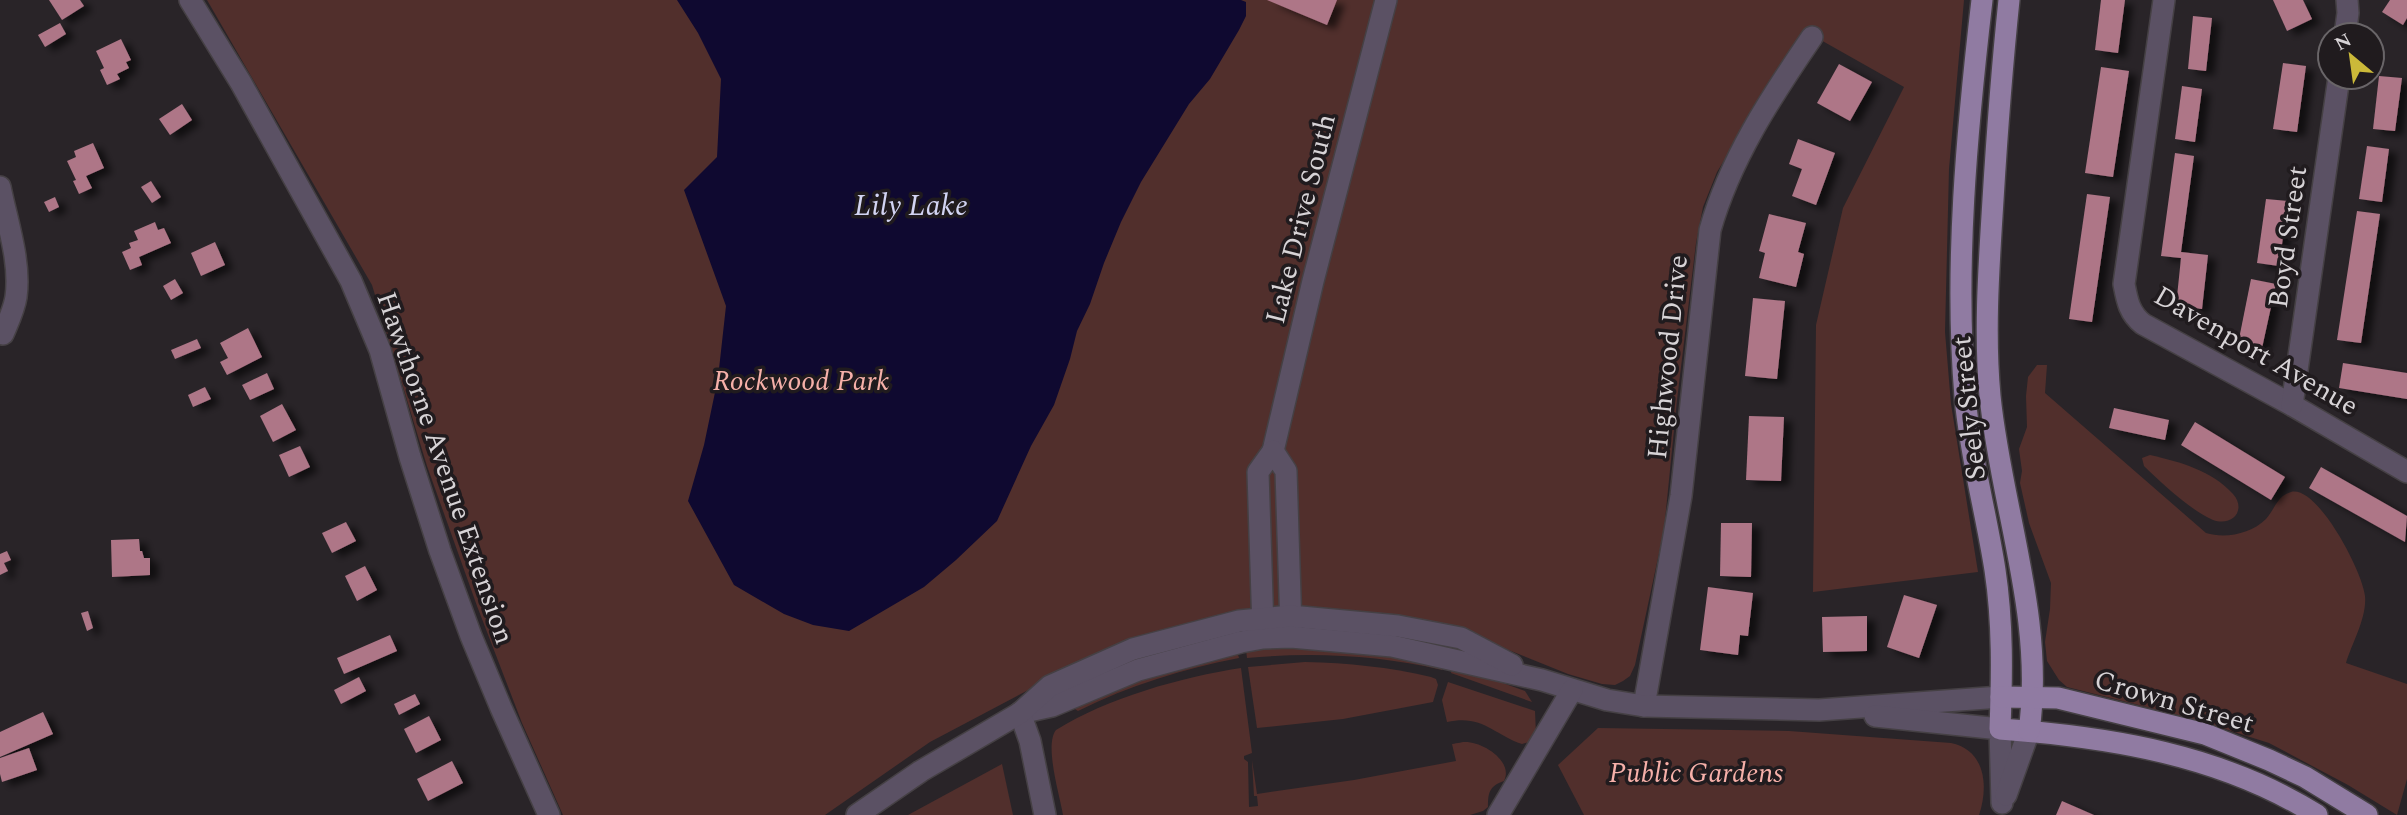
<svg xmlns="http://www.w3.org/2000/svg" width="2407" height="815" viewBox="0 0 2407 815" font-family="Spectral,serif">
<defs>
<filter id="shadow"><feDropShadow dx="8" dy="4.5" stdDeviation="3.5" flood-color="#0009"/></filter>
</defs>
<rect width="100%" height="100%" fill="#292428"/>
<g fill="#512f2c">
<path d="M 207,0 L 1964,0 L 1949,169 L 1945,332 L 1951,404 L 1978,572 L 1813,592 L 1816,325 L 1843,208 L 1904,87 L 1803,30 L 1717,172 L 1703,207 L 1696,243 L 1677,400 L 1664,530 L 1635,665 L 1630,676 L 1623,681 L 1615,685 L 1602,684 L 1568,674 L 1491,643 L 1285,611 L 1068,669 L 930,742 L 825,815 L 563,815 L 522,723 L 477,606 L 427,466 L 372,285 Z"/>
<path d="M 2037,365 L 2047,365 L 2045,393 L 2206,533 C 2225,539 2251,534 2266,519 C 2275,509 2277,496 2291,492 C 2318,485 2363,573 2365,596 C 2367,618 2352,643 2346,663 L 2407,684 L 2407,779 L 2397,815 L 2348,785 L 2269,743 L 2190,718 L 2067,687 L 2059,680 L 2047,661 L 2045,642 L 2050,609 L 2051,583 L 2029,523 L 2020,483 L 2022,471 L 2019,449 L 2027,427 L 2026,396 L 2028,377 Z"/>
<path d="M 2150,455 C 2180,462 2211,470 2233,494 C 2247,510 2232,527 2213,520 C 2193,512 2160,482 2144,466 L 2142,458 Z"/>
<path d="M 1278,646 L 1303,646 L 1444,663 L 1442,670 C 1377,655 1313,652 1247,658 L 1246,650 Z"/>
<path d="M 1237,651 L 1239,658 C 1183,669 1130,685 1078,711 L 1070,706 L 1100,690 Z"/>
<path d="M 1305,662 C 1348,663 1389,667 1431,677 L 1436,679 L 1438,685 L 1433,702 L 1343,719 L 1257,728 L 1248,667 Z"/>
<path d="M 1453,665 L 1525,691 L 1532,702 L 1451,673 Z"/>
<path d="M 1241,668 L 1252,753 L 1244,756 L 1244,759 L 1248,762 L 1249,807 L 1258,806 L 1257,796 L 1254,796 L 1252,760 L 1257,794 L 1354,780 L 1456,761 L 1452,744 C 1453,744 1463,742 1464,742 C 1482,741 1514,761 1504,781 C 1489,786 1488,793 1488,807 L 1483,811 L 1470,815 L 1063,815 C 1060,796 1044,745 1056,730 C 1107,698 1182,677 1241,668 Z"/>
<path d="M 1448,682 L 1535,711 L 1536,734 L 1529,742 L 1522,744 C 1493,734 1482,714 1447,722 L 1442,700 Z"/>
<path d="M 1598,728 L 1789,731 L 1951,743 C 1985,750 1989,786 1979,815 L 1584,815 L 1558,765 Z"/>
<path d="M 1002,764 L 1013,815 L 908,815 Z"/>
</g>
<path fill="#0f0930" d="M 677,0 L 1241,0 L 1246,2 L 1246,16 L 1239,30 L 1210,79 L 1189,104 L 1141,182 L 1121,222 L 1104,263 L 1090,304 L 1077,331 L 1070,359 L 1054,405 L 1031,446 L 997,521 L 956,560 L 924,587 L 849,631 L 813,625 L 784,614 L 734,585 L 688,501 L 704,445 L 718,378 L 726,306 L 684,190 L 717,157 L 721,79 L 698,33 Z"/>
<g fill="#ae7687" filter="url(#shadow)">
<path d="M 49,0 L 80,0 L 84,6 L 62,20 Z"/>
<path d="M 1267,0 L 1337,0 L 1327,25 Z"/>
<path d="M 2101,0 L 2125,0 L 2118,53 L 2095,50 Z"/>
<path d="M 2273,0 L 2303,0 L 2312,19 L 2287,31 Z"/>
<path d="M 2390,0 L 2407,0 L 2407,18 L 2403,25 L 2382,12 Z"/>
<path d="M 2193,16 L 2212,18 L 2206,71 L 2188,69 Z"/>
<path d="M 60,23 L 66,34 L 45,47 L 38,35 Z"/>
<path d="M 121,39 L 131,60 L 126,62 L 129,68 L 117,74 L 120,79 L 107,85 L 100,70 L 104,68 L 96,51 Z"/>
<path d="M 2283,63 L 2306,66 L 2297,132 L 2273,129 Z"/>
<path d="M 1839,64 L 1872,82 L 1850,121 L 1817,103 Z"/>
<path d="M 2101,67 L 2129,71 L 2113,177 L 2085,173 Z"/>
<path d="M 2379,76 L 2402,78 L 2395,131 L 2373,129 Z"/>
<path d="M 2182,86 L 2202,89 L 2195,142 L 2175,139 Z"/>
<path d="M 182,104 L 192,120 L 170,135 L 159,119 Z"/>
<path d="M 1798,139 L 1835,153 L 1816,205 L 1792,196 L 1802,169 L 1789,164 Z"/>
<path d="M 93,143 L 104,168 L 86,176 L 92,188 L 79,194 L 73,181 L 76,180 L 67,161 L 76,157 L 74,151 Z"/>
<path d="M 2367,146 L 2389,149 L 2382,202 L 2359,199 Z"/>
<path d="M 2175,153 L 2194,156 L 2181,252 L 2208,255 L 2202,309 L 2176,306 L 2181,258 L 2161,256 Z"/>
<path d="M 151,181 L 161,197 L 152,203 L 141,187 Z"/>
<path d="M 2087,194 L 2110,197 L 2092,322 L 2069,319 Z"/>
<path d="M 55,197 L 59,207 L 49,212 L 44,202 Z"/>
<path d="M 2266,199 L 2288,201 L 2279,266 L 2257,263 Z"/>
<path d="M 2357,211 L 2380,214 L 2361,343 L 2337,340 Z"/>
<path d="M 1769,214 L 1806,223 L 1798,252 L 1804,254 L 1796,287 L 1759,278 L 1765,253 L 1759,251 Z"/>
<path d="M 155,222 L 158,230 L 164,228 L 171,243 L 139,257 L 142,265 L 130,270 L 122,252 L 131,248 L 129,243 L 138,240 L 134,231 Z"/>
<path d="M 215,242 L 225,265 L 201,276 L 191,253 Z"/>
<path d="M 175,279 L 183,293 L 171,300 L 163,286 Z"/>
<path d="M 2251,279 L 2276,284 L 2262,348 L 2238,344 Z"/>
<path d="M 1753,298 L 1785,301 L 1777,379 L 1745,376 Z"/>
<path d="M 248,328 L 262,357 L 227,375 L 220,362 L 228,358 L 220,343 Z"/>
<path d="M 197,339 L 201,348 L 175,359 L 171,350 Z"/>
<path d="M 2343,363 L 2407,373 L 2407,399 L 2339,388 Z"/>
<path d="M 267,373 L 274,389 L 250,400 L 242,385 Z"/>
<path d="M 205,387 L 211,399 L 193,407 L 188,395 Z"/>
<path d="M 282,404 L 296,430 L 273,442 L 260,416 Z"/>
<path d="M 2114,408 L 2169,420 L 2165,440 L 2109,428 Z"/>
<path d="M 1749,416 L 1784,417 L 1781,481 L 1746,480 Z"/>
<path d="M 2195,422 L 2285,477 L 2271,500 L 2181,445 Z"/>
<path d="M 300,446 L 310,467 L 289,477 L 279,455 Z"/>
<path d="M 2321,467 L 2407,516 L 2405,542 L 2309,488 Z"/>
<path d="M 346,522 L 356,541 L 332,553 L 322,533 Z"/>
<path d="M 1721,523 L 1752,523 L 1751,577 L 1720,576 Z"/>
<path d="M 139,539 L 140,551 L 142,551 L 144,558 L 150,558 L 150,575 L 112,577 L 111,540 Z"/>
<path d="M 7,551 L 11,560 L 4,563 L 8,571 L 0,575 L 0,554 Z"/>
<path d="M 365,566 L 377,590 L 357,601 L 345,576 Z"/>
<path d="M 1708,587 L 1753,593 L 1748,636 L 1740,635 L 1738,655 L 1700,650 Z"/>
<path d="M 1904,595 L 1937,605 L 1919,658 L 1887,647 Z"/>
<path d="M 88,611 L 93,628 L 87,631 L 81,613 Z"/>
<path d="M 1867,616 L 1867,651 L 1823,652 L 1822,617 Z"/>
<path d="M 390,635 L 397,651 L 344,674 L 337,658 Z"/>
<path d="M 359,677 L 366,691 L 341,704 L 334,690 Z"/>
<path d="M 415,694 L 420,704 L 399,715 L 394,704 Z"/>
<path d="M 43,712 L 53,734 L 0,757 L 0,732 Z"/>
<path d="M 429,716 L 441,740 L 416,753 L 404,729 Z"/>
<path d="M 29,748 L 37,770 L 2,782 L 0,774 L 0,758 Z"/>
<path d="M 452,761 L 463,783 L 428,801 L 417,779 Z"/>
<path d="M 2062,801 L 2094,815 L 2056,815 Z"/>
</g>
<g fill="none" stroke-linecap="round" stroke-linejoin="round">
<defs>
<g id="minor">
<path d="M 190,0 L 241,83 L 351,281 L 380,350 L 410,457 L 440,551 L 471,636 L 501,708 L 549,815"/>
<path d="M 2164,0 L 2124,284 C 2127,300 2129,313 2143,324 L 2292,405 L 2407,472"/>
<path d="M 2345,35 L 2348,13 L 2347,0"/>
<path d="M 0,187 C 7,222 21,262 16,297 C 14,310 8,322 3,334"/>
<path d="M 2292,405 L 2339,77"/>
<path d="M 1273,451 L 1313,281 L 1386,0"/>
<path d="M 1263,629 L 1258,472 L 1273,451 L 1286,471 L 1291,628"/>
<path d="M 1644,706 L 1681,496 L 1710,230 C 1730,159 1771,97 1812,37"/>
<path d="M 1020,713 L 1052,706 L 1138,670 L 1241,642 L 1263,638 L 1291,637 L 1392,646 L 1542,680 L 1607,700 L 1644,706 L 1819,710 L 2001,697"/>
<path d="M 1020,713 L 1030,741 L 1045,815"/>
<path d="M 1875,716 L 2000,729 L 2002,803"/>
<path d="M 2006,795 L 2029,731"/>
<path d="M 857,815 L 921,771 L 1020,713 L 1050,686 L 1133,649 L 1239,621 L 1290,616 L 1398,626 L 1461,638 L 1512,665"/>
<path d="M 1498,815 L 1572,690"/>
</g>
<g id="major">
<path d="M 1982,0 C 1967,129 1954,267 1965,397 C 1970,455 1986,512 1995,570 C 2003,623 2002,675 2000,729 C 2110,737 2222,755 2317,815"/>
<path d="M 2009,0 C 2002,67 1997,134 1993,200 C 1989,265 1984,331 1990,396 C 2001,507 2045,618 2029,731"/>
<path d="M 2001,697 L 2058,698 L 2205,734 L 2269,760 L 2305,777 L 2367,815"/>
</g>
</defs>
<use href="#minor" stroke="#454044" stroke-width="24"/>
<use href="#major" stroke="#454044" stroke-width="24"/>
<use href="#minor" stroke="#5b5164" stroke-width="21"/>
<use href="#major" stroke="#907ba2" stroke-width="21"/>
</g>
<g text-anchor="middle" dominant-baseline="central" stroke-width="7" stroke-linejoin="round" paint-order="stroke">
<g font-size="28" fill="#d7d3d6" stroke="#201b1e">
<text transform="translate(1301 219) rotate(-76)">Lake Drive South</text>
<text transform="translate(2288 237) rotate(-82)">Boyd Street</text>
<text transform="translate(2256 351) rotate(30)">Davenport Avenue</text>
<text transform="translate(1668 357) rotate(-84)">Highwood Drive</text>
<text transform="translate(1969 408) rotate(-96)">Seely Street</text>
<text transform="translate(445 468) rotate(71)">Hawthorne Avenue Extension</text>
<text transform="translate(2174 702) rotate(16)">Crown Street</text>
</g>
<g font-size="28" font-style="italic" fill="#f6b0a9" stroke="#201b1e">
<text x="801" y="381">Rockwood Park</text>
<text x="1696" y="773">Public Gardens</text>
</g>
<g font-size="30" font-style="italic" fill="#d2d4f2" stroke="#201b1e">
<text x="911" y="206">Lily Lake</text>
</g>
</g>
<g transform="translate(2351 56) rotate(331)"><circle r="33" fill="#201b1e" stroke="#696568" stroke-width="2"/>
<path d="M0-5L12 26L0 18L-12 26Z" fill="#cbb939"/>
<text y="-10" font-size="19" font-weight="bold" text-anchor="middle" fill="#d7d3d6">N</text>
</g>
</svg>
